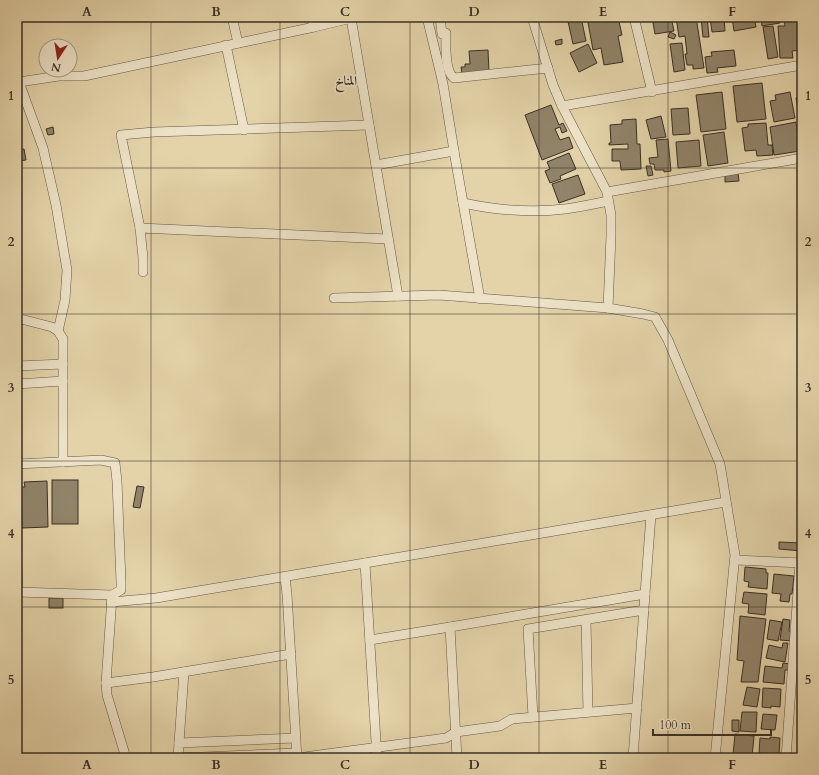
<svg xmlns="http://www.w3.org/2000/svg" width="819" height="775" viewBox="0 0 819 775" font-family="Cardo,Amiri,serif">
<rect width="100%" height="100%" fill="#e4d3a9"/>
<filter id="stains"><feTurbulence type="fractalNoise" baseFrequency=".005" numOctaves="4"/><feColorMatrix values="0 0 0 0 .2 0 0 0 0 .09 0 0 0 0 .02 0 0 0 .5 -.17"/></filter>
<radialGradient id="worn" r=".72"><stop offset=".6" stop-color="#630" stop-opacity="0"/><stop offset="1" stop-color="#630" stop-opacity=".3"/></radialGradient>
<g fill="#91846a" stroke="#382f25">
<path d="M 465,17 L 479,17 L 479,18 L 466,20 Z"/>
<path d="M 567,17 L 581,17 L 586,41 L 573,44 Z"/>
<path d="M 587,17 L 618,17 L 622,35 L 618,36 L 623,62 L 604,65 L 601,48 L 593,50 Z"/>
<path d="M 652,17 L 671,17 L 674,31 L 655,34 Z"/>
<path d="M 676,17 L 696,17 L 704,68 L 693,69 L 693,65 L 687,65 L 685,54 L 687,54 L 685,36 L 679,37 Z"/>
<path d="M 701,17 L 707,17 L 709,37 L 703,37 Z"/>
<path d="M 710,17 L 724,17 L 725,31 L 712,32 Z"/>
<path d="M 732,17 L 754,17 L 756,27 L 734,31 Z"/>
<path d="M 761,17 L 779,17 L 780,23 L 762,26 Z"/>
<path d="M 784,17 L 802,17 L 802,50 L 792,51 L 793,58 L 780,58 L 778,26 L 785,26 Z"/>
<path d="M 773,26 L 778,57 L 768,59 L 763,27 Z"/>
<path d="M 670,32 L 676,35 L 674,39 L 668,37 Z"/>
<path d="M 562,39 L 562,44 L 556,45 L 555,41 Z"/>
<path d="M 682,43 L 685,70 L 674,72 L 670,44 Z"/>
<path d="M 588,44 L 597,63 L 579,72 L 570,53 Z"/>
<path d="M 488,50 L 489,71 L 462,73 L 461,67 L 465,67 L 465,64 L 470,64 L 469,51 Z"/>
<path d="M 734,50 L 736,66 L 717,68 L 718,72 L 707,73 L 705,57 L 712,56 L 711,52 Z"/>
<path d="M 762,83 L 766,119 L 737,122 L 733,86 Z"/>
<path d="M 722,92 L 726,129 L 701,132 L 696,95 Z"/>
<path d="M 790,92 L 795,118 L 774,122 L 770,101 L 776,100 L 775,95 Z"/>
<path d="M 802,96 L 802,114 L 799,115 L 796,98 Z"/>
<path d="M 551,105 L 559,125 L 563,123 L 567,131 L 562,133 L 560,127 L 555,129 L 560,140 L 569,137 L 573,148 L 542,160 L 525,115 Z"/>
<path d="M 688,108 L 690,134 L 673,135 L 671,109 Z"/>
<path d="M 661,116 L 666,137 L 651,139 L 646,120 Z"/>
<path d="M 636,119 L 637,144 L 640,144 L 641,169 L 621,170 L 620,161 L 612,161 L 612,149 L 628,149 L 628,144 L 609,145 L 609,143 L 611,143 L 610,125 L 622,124 L 622,120 Z"/>
<path d="M 796,122 L 800,151 L 774,155 L 770,127 Z"/>
<path d="M 766,123 L 768,145 L 772,145 L 773,155 L 757,156 L 756,150 L 745,151 L 742,128 L 748,127 L 748,124 Z"/>
<path d="M 53,127 L 54,134 L 48,135 L 46,129 Z"/>
<path d="M 724,132 L 728,163 L 708,166 L 703,135 Z"/>
<path d="M 668,139 L 671,171 L 664,172 L 664,170 L 655,170 L 654,164 L 650,164 L 649,158 L 658,157 L 656,140 Z"/>
<path d="M 699,140 L 701,166 L 678,168 L 676,142 Z"/>
<path d="M 24,149 L 26,160 L 18,161 L 17,150 Z"/>
<path d="M 569,153 L 576,169 L 560,176 L 561,179 L 550,183 L 545,171 L 550,169 L 547,162 Z"/>
<path d="M 646,166 L 651,166 L 653,175 L 648,176 Z"/>
<path d="M 738,173 L 739,181 L 725,182 L 725,174 Z"/>
<path d="M 578,175 L 585,194 L 559,203 L 552,184 Z"/>
<rect x="52" y="480" width="26" height="44"/>
<path d="M 47,481 L 48,527 L 22,528 L 21,487 L 25,487 L 24,482 Z"/>
<path d="M 137,486 L 144,487 L 140,508 L 133,507 Z"/>
<path d="M 779,542 L 802,543 L 802,551 L 779,549 Z"/>
<path d="M 745,567 L 766,569 L 766,573 L 768,573 L 767,589 L 748,587 L 749,582 L 744,581 Z"/>
<path d="M 774,574 L 794,576 L 792,594 L 790,594 L 789,602 L 780,601 L 781,594 L 772,593 Z"/>
<path d="M 744,592 L 767,594 L 765,615 L 748,613 L 749,604 L 742,603 Z"/>
<rect x="49" y="598" width="14" height="10"/>
<path d="M 740,616 L 766,619 L 758,682 L 741,682 L 744,661 L 737,660 Z"/>
<path d="M 783,619 L 790,620 L 789,631 L 793,632 L 792,641 L 780,640 Z"/>
<path d="M 770,620 L 782,622 L 778,641 L 767,639 Z"/>
<path d="M 783,643 L 788,643 L 785,662 L 766,658 L 769,645 L 782,648 Z"/>
<path d="M 783,663 L 791,664 L 790,670 L 785,670 L 784,684 L 763,682 L 765,666 L 782,668 Z"/>
<path d="M 747,687 L 760,689 L 757,707 L 743,705 Z"/>
<path d="M 763,688 L 781,689 L 780,707 L 771,706 L 771,708 L 762,707 Z"/>
<path d="M 742,712 L 757,712 L 756,732 L 740,731 Z"/>
<path d="M 763,714 L 777,715 L 775,730 L 761,729 Z"/>
<path d="M 732,720 L 739,720 L 739,732 L 732,731 Z"/>
<path d="M 735,734 L 754,736 L 752,757 L 733,755 Z"/>
<path d="M 770,737 L 780,738 L 779,755 L 759,753 L 760,738 L 770,739 Z"/>
</g>
<g fill="none" stroke-linecap="round" stroke-linejoin="round">
<defs>
<g id="minor">
<path d="M 232,17 L 238,43"/>
<path d="M 312,17 L 314,27 L 356,17"/>
<path d="M 427,17 L 443,84 L 455,157 L 480,299"/>
<path d="M 440,17 L 442,34 L 446,33 C 446,45 444,71 454,78 L 548,68"/>
<path d="M 532,17 L 553,85 L 562,106 L 607,192 L 611,215 L 611,236 L 608,308 L 643,314 L 655,317 L 668,340 L 720,464 L 735,555 L 715,758"/>
<path d="M 634,17 L 652,92"/>
<path d="M 351,18 L 398,296"/>
<path d="M 226,45 L 244,130"/>
<path d="M 17,78 L 19,82 L 59,76 L 84,76 L 314,27"/>
<path d="M 19,82 L 43,148 L 56,205 L 67,270 L 65,300 L 58,331"/>
<path d="M 562,106 L 802,65"/>
<path d="M 376,165 L 454,151"/>
<path d="M 607,192 L 802,158"/>
<path d="M 463,203 C 496,210 532,213 565,209 C 580,207 594,204 608,201"/>
<path d="M 140,228 L 121,135 L 154,132 L 369,125"/>
<path d="M 143,272 L 143,258 L 140,228 L 388,239"/>
<path d="M 334,298 L 439,295 L 608,308"/>
<path d="M 17,318 L 52,327 L 58,331 L 63,339 L 63,462"/>
<path d="M 17,366 L 63,364"/>
<path d="M 17,384 L 63,381"/>
<path d="M 17,464 L 101,460 L 115,463 L 117,481 L 121,582 L 121,590 L 112,595 L 17,592"/>
<path d="M 735,560 L 802,563"/>
<path d="M 365,563 L 726,502"/>
<path d="M 17,565 L 18,592"/>
<path d="M 285,577 L 287,594 L 297,758"/>
<path d="M 645,594 L 651,515"/>
<path d="M 112,597 L 106,683 L 107,695 L 126,758"/>
<path d="M 111,602 L 156,598 L 365,563 L 377,758"/>
<path d="M 586,620 L 588,712"/>
<path d="M 370,640 L 450,627"/>
<path d="M 106,683 L 153,677 L 291,654"/>
<path d="M 533,717 L 528,629 L 644,610"/>
<path d="M 179,743 L 184,672"/>
<path d="M 178,758 L 179,743 L 295,738"/>
<path d="M 178,758 L 296,753"/>
<path d="M 297,758 L 446,738 L 456,732 L 500,726 L 512,719 L 637,708"/>
<path d="M 457,758 L 450,627 L 645,594 L 633,758"/>
<path d="M 786,758 L 800,563"/>
</g>
</defs>
<use href="#minor" stroke="#635846" stroke-width="10"/>
<use href="#minor" stroke="#ede2c7" stroke-width="9"/>
</g>
<path fill="none" stroke="#382f25" stroke-width="1" stroke-opacity="0.55" d="M 151,17 L 151,758M 280,17 L 280,758M 410,17 L 410,758M 539,17 L 539,758M 668,17 L 668,758M 17,168 L 802,168M 17,314 L 802,314M 17,461 L 802,461M 17,607 L 802,607"/>
<g text-anchor="middle" dominant-baseline="central" stroke-width="3" stroke-linejoin="round" paint-order="stroke">
<g font-size="13" font-weight="bold" fill="#382f25" stroke="#ede2c7">
<text x="346" y="81">المناخ</text>
</g>
</g>
<rect width="819" height="775" fill="none" stroke="#e4d3a9" stroke-width="44"/>
<g transform="translate(58 58) rotate(192)"><circle r="19" fill="#ede2c7" stroke="#a59a86"/>
<path d="M0-3L7 15L0 10L-7 15Z" fill="#8f2418"/>
<text y="-6" font-size="11" font-weight="bold" text-anchor="middle" fill="#382f25">N</text>
</g>
<path d="M653 729v6h118v-6" fill="none" stroke="#382f25" stroke-width="2"/>
<text x="659" y="729" font-size="12" fill="#382f25" stroke="#ede2c7" stroke-width="3" paint-order="stroke">100 m</text>
<rect x="22" y="22" width="775" height="731" fill="none" stroke="#382f25" stroke-width="1.5"/>
<g font-size="13" text-anchor="middle" font-weight="bold" fill="#382f25">
<text x="87" y="16">A</text>
<text x="216" y="16">B</text>
<text x="345" y="16">C</text>
<text x="474" y="16">D</text>
<text x="603" y="16">E</text>
<text x="732" y="16">F</text>
<text x="11" y="100">1</text>
<text x="808" y="100">1</text>
<text x="11" y="246">2</text>
<text x="808" y="246">2</text>
<text x="11" y="392">3</text>
<text x="808" y="392">3</text>
<text x="11" y="538">4</text>
<text x="808" y="538">4</text>
<text x="11" y="684">5</text>
<text x="808" y="684">5</text>
<text x="87" y="769">A</text>
<text x="216" y="769">B</text>
<text x="345" y="769">C</text>
<text x="474" y="769">D</text>
<text x="603" y="769">E</text>
<text x="732" y="769">F</text>
</g>
<rect width="100%" height="100%" filter="url(#stains)"/>
<rect width="100%" height="100%" fill="url(#worn)"/>
</svg>
